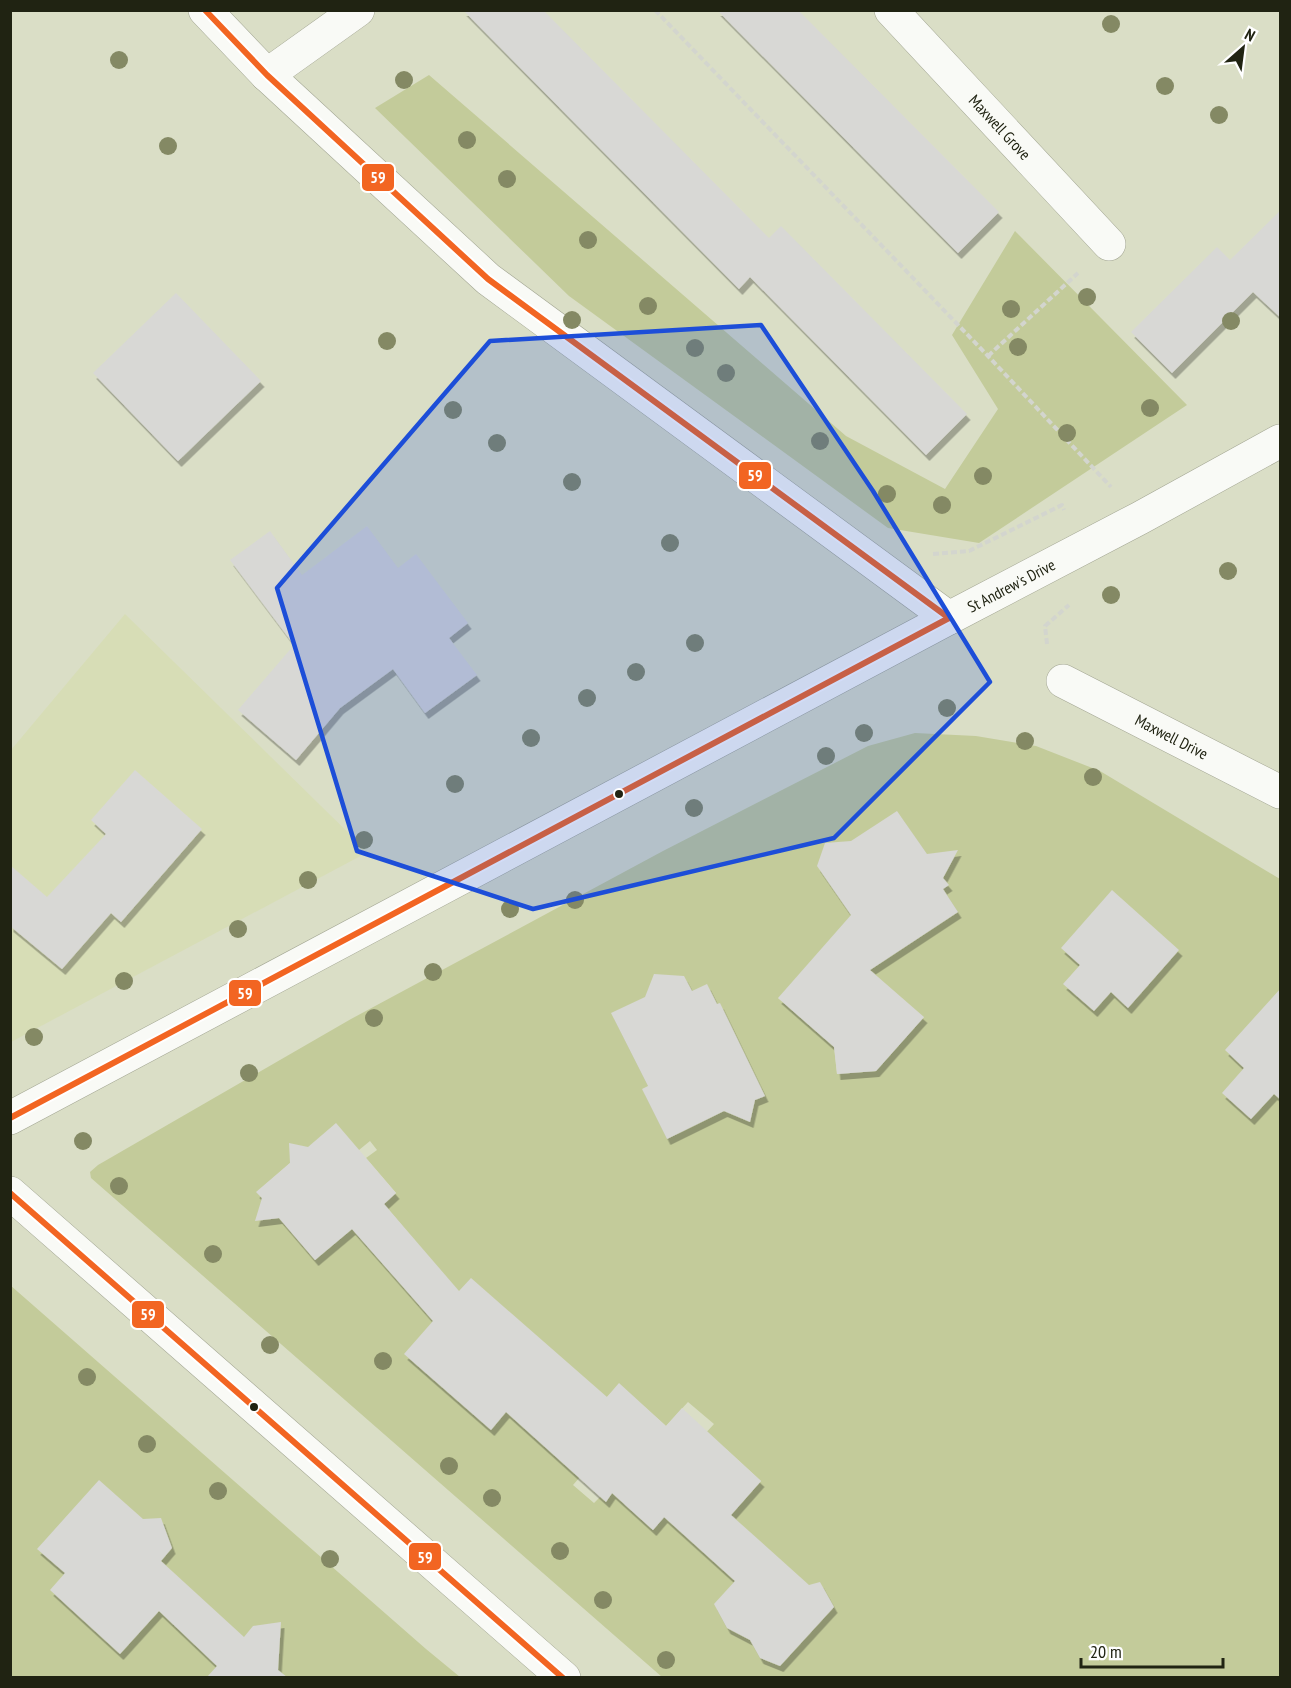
<svg xmlns="http://www.w3.org/2000/svg" width="1291" height="1688" viewBox="0 0 1291 1688" font-family="'PT Sans Narrow',sans-serif">
<defs>
<filter id="shadow"><feDropShadow dx="3.5" dy="6" stdDeviation="0" flood-color="#0004"/></filter>
</defs>
<rect width="100%" height="100%" fill="#dadec6"/>
<path fill="#d7ddb6" d="M 125,614 L 368,852 L 11,1042 L 11,750 Z"/>
<g fill="#c3cb9a" fill-rule="evenodd">
<path d="M 429,75 L 846,436 L 945,489 L 998,409 L 952,335 L 1015,231 L 1187,405 L 979,543 L 888,528 L 569,296 L 375,108 Z"/>
<path d="M 915,733 L 976,736 L 1036,746 L 1100,771 L 1280,879 L 1280,1677 L 662,1677 L 91,1178 L 90,1172 L 98,1165 L 351,1019 L 663,851 L 868,746 ZM 778,998 L 924,1017 L 876,1071 L 837,1074 L 833,1036 L 825,1039 ZM 370,1141 L 377,1150 L 366,1158 L 396,1193 L 384,1204 L 416,1242 L 406,1262 L 392,1274 L 352,1229 L 315,1260 L 279,1218 L 269,1219 L 262,1198 L 257,1192 L 290,1163 L 359,1150 ZM 619,1384 L 666,1426 L 688,1402 L 714,1424 L 691,1449 L 726,1449 L 761,1481 L 729,1517 L 678,1503 L 653,1530 L 625,1505 L 615,1490 L 606,1501 L 601,1496 L 594,1503 L 573,1485 L 580,1477 L 595,1410 Z"/>
<path d="M 10,1285 L 426,1649 L 460,1677 L 11,1677 Z"/>
</g>
<g fill="#d8d8d5" filter="url(#shadow)">
<path d="M 463,10 L 543,10 L 769,238 L 781,226 L 967,414 L 926,455 L 750,277 L 739,289 Z"/>
<path d="M 717,10 L 798,10 L 999,212 L 958,253 Z"/>
<path d="M 1281,210 L 1281,318 L 1253,292 L 1172,373 L 1131,332 L 1217,247 L 1230,260 Z"/>
<path d="M 176,293 L 261,381 L 178,461 L 93,373 Z"/>
<path d="M 367,526 L 398,568 L 416,554 L 468,623 L 449,638 L 477,675 L 425,713 L 393,669 L 340,708 L 296,760 L 238,710 L 294,645 L 230,560 L 270,531 L 302,575 Z"/>
<path d="M 135,770 L 202,829 L 121,922 L 111,913 L 62,969 L 10,926 L 10,865 L 47,897 L 106,834 L 91,820 Z"/>
<path d="M 897,811 L 927,854 L 958,850 L 943,878 L 949,885 L 943,889 L 958,912 L 870,970 L 924,1017 L 876,1071 L 837,1074 L 834,1047 L 778,998 L 851,915 L 817,866 L 825,843 L 851,841 Z"/>
<path d="M 1112,890 L 1179,950 L 1128,1008 L 1111,992 L 1094,1011 L 1063,984 L 1080,965 L 1061,948 Z"/>
<path d="M 654,974 L 684,976 L 692,991 L 707,984 L 717,1004 L 720,1003 L 765,1096 L 755,1100 L 750,1122 L 724,1111 L 667,1139 L 642,1089 L 648,1086 L 611,1013 L 645,997 Z"/>
<path d="M 1281,988 L 1281,1100 L 1274,1094 L 1251,1119 L 1222,1093 L 1244,1068 L 1225,1050 Z"/>
<path d="M 336,1123 L 396,1193 L 384,1204 L 459,1291 L 471,1278 L 607,1397 L 619,1383 L 666,1426 L 682,1408 L 761,1481 L 731,1515 L 809,1585 L 820,1582 L 834,1607 L 780,1666 L 760,1658 L 750,1640 L 727,1628 L 714,1604 L 735,1581 L 664,1517 L 653,1530 L 612,1493 L 606,1502 L 506,1412 L 491,1430 L 404,1354 L 433,1321 L 352,1229 L 315,1260 L 279,1218 L 255,1221 L 262,1198 L 256,1192 L 290,1163 L 289,1143 L 308,1147 Z"/>
<path d="M 99,1480 L 143,1519 L 161,1518 L 172,1548 L 161,1561 L 244,1637 L 253,1626 L 281,1622 L 278,1670 L 287,1677 L 207,1677 L 217,1666 L 159,1611 L 120,1654 L 50,1590 L 65,1573 L 37,1549 Z"/>
</g>
<g fill="none" stroke-linecap="round" stroke-linejoin="round">
<defs>
<g id="minor">
<path d="M 205,10 L 267,75 L 488,279 L 949,618"/>
<path id="s1" d="M 891,10 L 1109,244"/>
<path d="M 267,75 L 358,10"/>
<path id="s2" d="M 1063,681 L 1280,792"/>
<path id="s3" d="M 10,1118 L 949,618 L 1140,518 L 1280,441"/>
<path d="M 10,1193 L 564,1678"/>
</g>
</defs>
<use href="#minor" stroke="#a2a592" stroke-width="34"/>
<g stroke="#d3d5ce" stroke-width="4" stroke-dasharray="6 3" stroke-linecap="butt">
<path d="M 655,10 L 988,356 L 1111,487"/>
<path d="M 988,356 L 1078,273"/>
<path d="M 933,554 L 969,551 L 1062,505 L 1064,510"/>
<path d="M 1047,644 L 1045,626 L 1069,605"/>
</g>
<use href="#minor" stroke="#f9faf6" stroke-width="33"/>
<defs>
<g id="bus-1">
<path d="M 205,10 L 267,75 L 488,279 L 949,618"/>
<path d="M 10,1118 L 949,618"/>
<path d="M 10,1193 L 563,1678"/>
</g>
</defs>
<use href="#bus-1" stroke="#fff" stroke-width="10"/>
<use href="#bus-1" stroke="#f26522" stroke-width="6"/>
</g>
<g fill="#848964">
<circle cx="1111" cy="24" r="9"/>
<circle cx="119" cy="60" r="9"/>
<circle cx="404" cy="80" r="9"/>
<circle cx="1165" cy="86" r="9"/>
<circle cx="1219" cy="115" r="9"/>
<circle cx="467" cy="140" r="9"/>
<circle cx="168" cy="146" r="9"/>
<circle cx="507" cy="179" r="9"/>
<circle cx="588" cy="240" r="9"/>
<circle cx="1087" cy="297" r="9"/>
<circle cx="648" cy="306" r="9"/>
<circle cx="1011" cy="309" r="9"/>
<circle cx="572" cy="320" r="9"/>
<circle cx="1231" cy="321" r="9"/>
<circle cx="387" cy="341" r="9"/>
<circle cx="1018" cy="347" r="9"/>
<circle cx="695" cy="348" r="9"/>
<circle cx="726" cy="373" r="9"/>
<circle cx="1150" cy="408" r="9"/>
<circle cx="453" cy="410" r="9"/>
<circle cx="1067" cy="433" r="9"/>
<circle cx="820" cy="441" r="9"/>
<circle cx="497" cy="443" r="9"/>
<circle cx="983" cy="476" r="9"/>
<circle cx="572" cy="482" r="9"/>
<circle cx="887" cy="494" r="9"/>
<circle cx="942" cy="505" r="9"/>
<circle cx="670" cy="543" r="9"/>
<circle cx="1228" cy="571" r="9"/>
<circle cx="1111" cy="595" r="9"/>
<circle cx="695" cy="643" r="9"/>
<circle cx="636" cy="672" r="9"/>
<circle cx="587" cy="698" r="9"/>
<circle cx="947" cy="708" r="9"/>
<circle cx="864" cy="733" r="9"/>
<circle cx="531" cy="738" r="9"/>
<circle cx="1025" cy="741" r="9"/>
<circle cx="826" cy="756" r="9"/>
<circle cx="1093" cy="777" r="9"/>
<circle cx="455" cy="784" r="9"/>
<circle cx="694" cy="808" r="9"/>
<circle cx="364" cy="840" r="9"/>
<circle cx="308" cy="880" r="9"/>
<circle cx="575" cy="900" r="9"/>
<circle cx="510" cy="909" r="9"/>
<circle cx="238" cy="929" r="9"/>
<circle cx="433" cy="972" r="9"/>
<circle cx="124" cy="981" r="9"/>
<circle cx="374" cy="1018" r="9"/>
<circle cx="34" cy="1037" r="9"/>
<circle cx="249" cy="1073" r="9"/>
<circle cx="83" cy="1141" r="9"/>
<circle cx="119" cy="1186" r="9"/>
<circle cx="213" cy="1254" r="9"/>
<circle cx="270" cy="1345" r="9"/>
<circle cx="383" cy="1361" r="9"/>
<circle cx="87" cy="1377" r="9"/>
<circle cx="147" cy="1444" r="9"/>
<circle cx="449" cy="1466" r="9"/>
<circle cx="218" cy="1491" r="9"/>
<circle cx="492" cy="1498" r="9"/>
<circle cx="560" cy="1551" r="9"/>
<circle cx="330" cy="1559" r="9"/>
<circle cx="603" cy="1600" r="9"/>
<circle cx="666" cy="1660" r="9"/>
</g>
<path fill="#1d4ed8" fill-opacity="0.2" stroke="#1d4ed8" stroke-width="4.5" stroke-linejoin="round" d="M 761,325 L 873,491 L 990,682 L 834,838 L 533,909 L 357,851 L 277,588 L 490,341 Z"/>
<g fill="#202312" stroke="#fff" stroke-width="2">
<circle cx="619" cy="794" r="5"/>
<circle cx="254" cy="1407" r="5"/>
</g>
<g text-anchor="middle" dominant-baseline="central" stroke-width="4.5" stroke-linejoin="round" paint-order="stroke">
<g font-size="16" fill="#202312" stroke="#fff">
<text stroke="none"><textPath href="#s1" startOffset="160">Maxwell Grove</textPath></text>
<text stroke="none"><textPath href="#s3" startOffset="1134">St Andrew's Drive</textPath></text>
<text stroke="none"><textPath href="#s2" startOffset="122">Maxwell Drive</textPath></text>
</g>
</g>
<g stroke="#fff" stroke-width="2">
<rect x="361" y="163" width="34" height="29" rx="6" fill="#f26522"/>
<rect x="738" y="461" width="34" height="29" rx="6" fill="#f26522"/>
<rect x="228" y="979" width="34" height="28" rx="6" fill="#f26522"/>
<rect x="131" y="1300" width="34" height="29" rx="6" fill="#f26522"/>
<rect x="408" y="1542" width="34" height="29" rx="6" fill="#f26522"/>
</g>
<g font-size="16" text-anchor="middle" font-weight="bold" fill="#fff">
<text x="378" y="183">59</text>
<text x="755" y="481">59</text>
<text x="245" y="999">59</text>
<text x="148" y="1320">59</text>
<text x="425" y="1563">59</text>
</g>
<rect width="1291" height="1688" fill="none" stroke="#202312" stroke-width="24"/>
<g transform="translate(1243 48) rotate(28)" stroke="#ffffff" stroke-width="4.5" paint-order="stroke">
<path d="M0-4.5L10 22L0 15L-10 22Z" fill="#202312"/>
<text y="-9" font-size="16" font-weight="bold" text-anchor="middle" fill="#202312">N</text>
</g>
<path d="M1081 1658v9h142v-9" fill="none" stroke="#202312" stroke-width="3"/>
<text x="1090" y="1658" font-size="18" fill="#202312" stroke="#ffffff" stroke-width="4.5" paint-order="stroke">20 m</text>
</svg>
